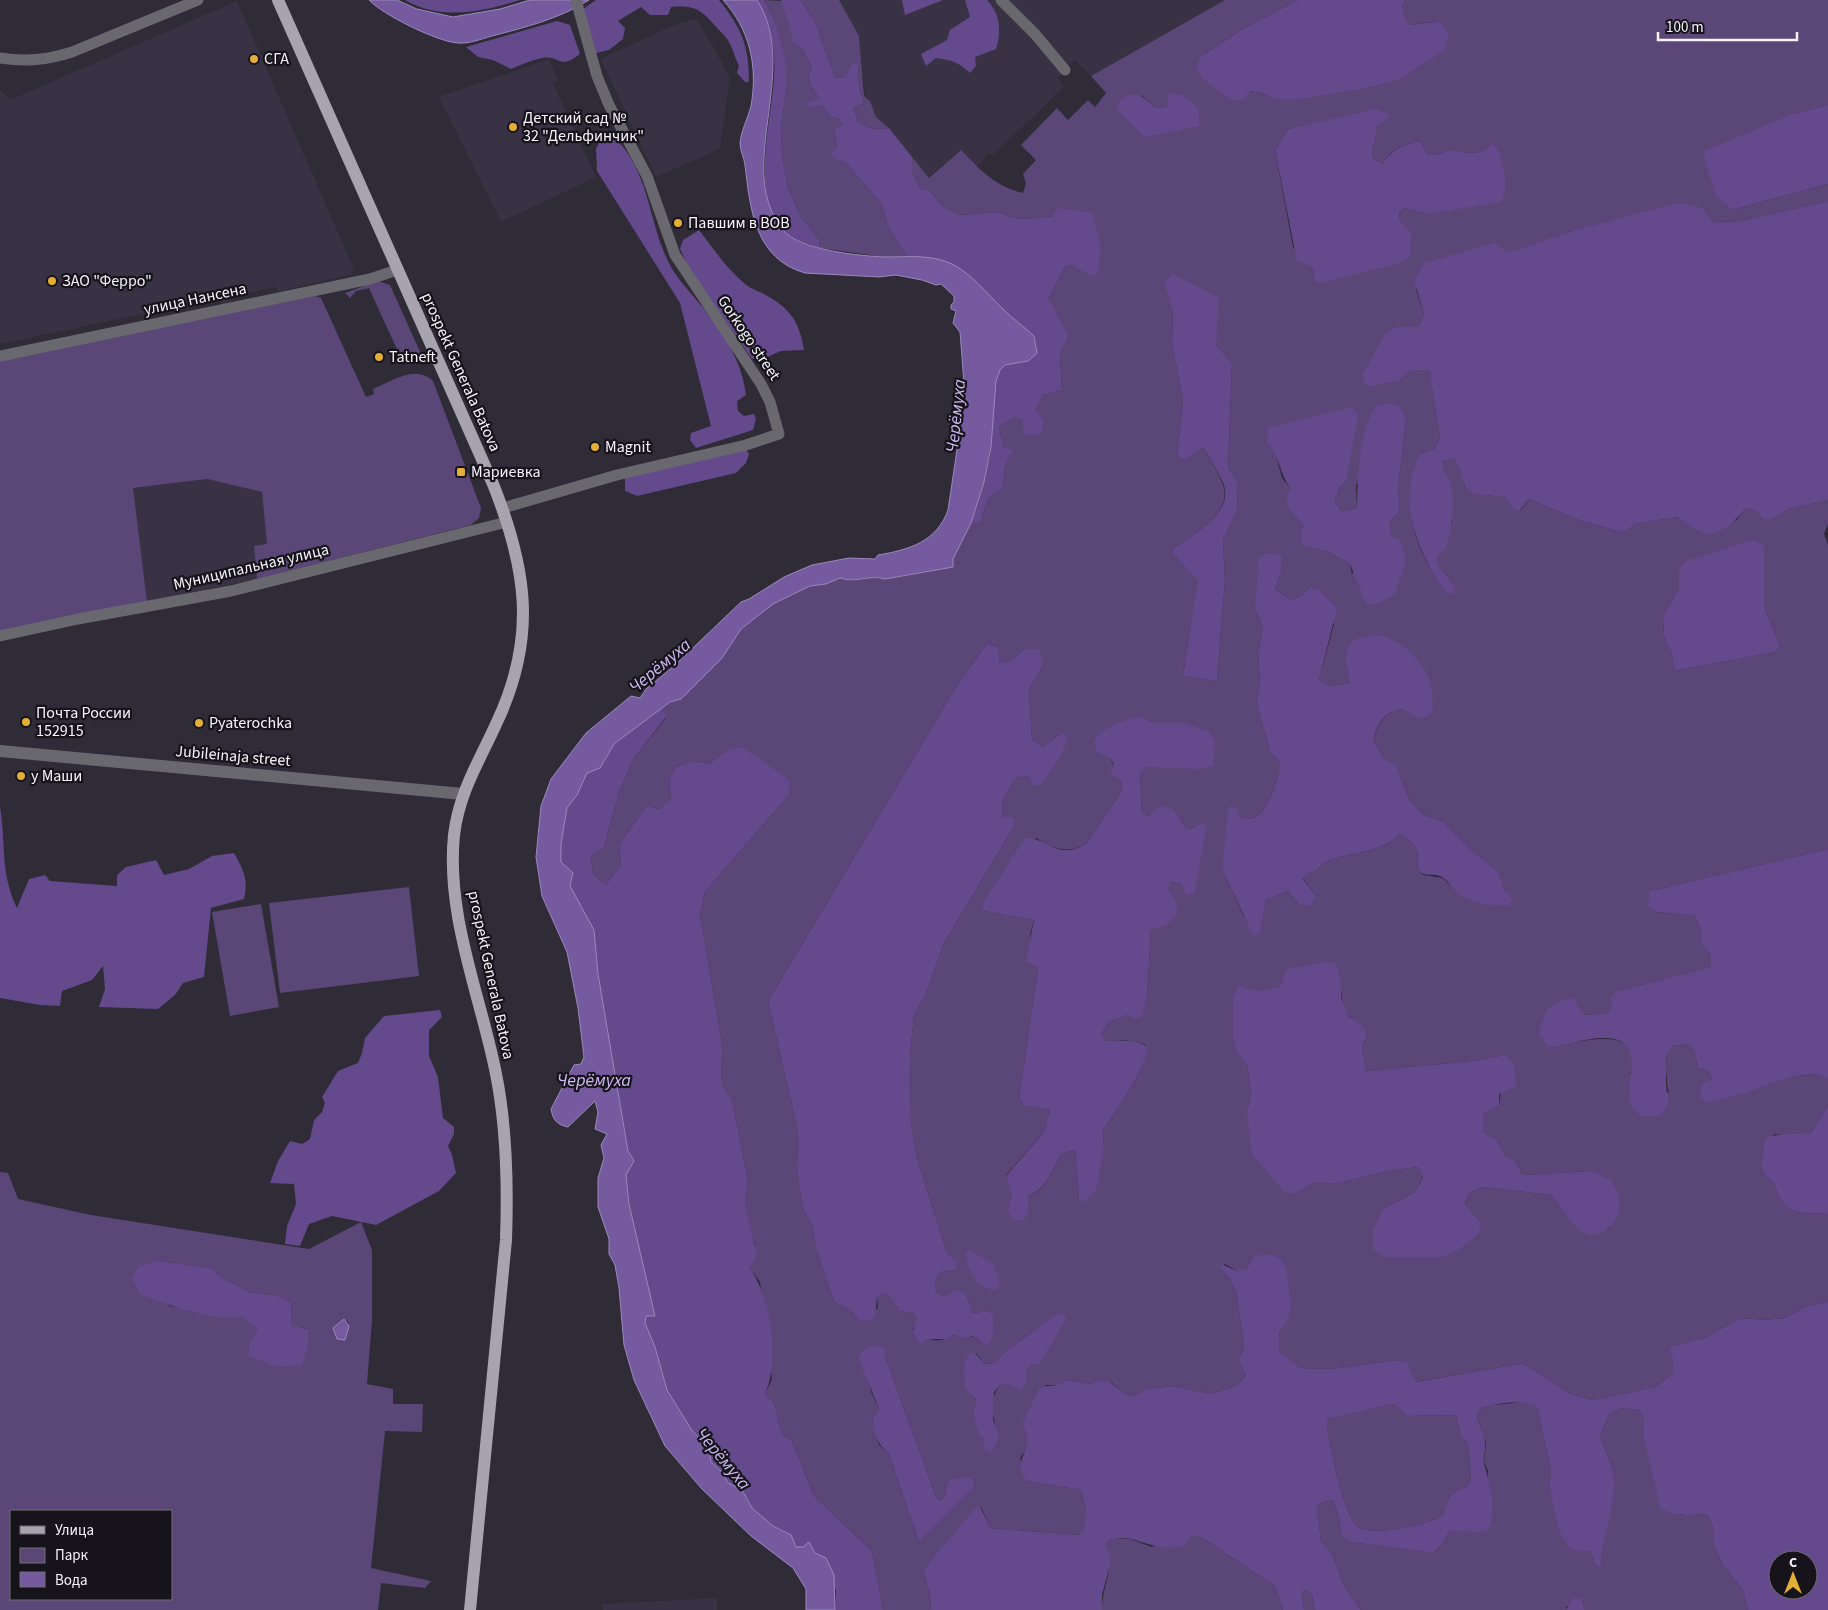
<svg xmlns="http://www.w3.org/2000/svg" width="1828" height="1610" viewBox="0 0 1828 1610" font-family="'Source Sans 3',sans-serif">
<rect width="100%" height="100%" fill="#2f2b37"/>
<g fill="#383244">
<path d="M 839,0 L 1225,0 L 1091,76 L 1075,60 L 1057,78 L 1065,86 L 993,155 L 989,153 L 977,167 L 960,150 L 928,178 L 889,128 L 876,117 L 870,101 L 865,96 L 859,36 Z"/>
<path d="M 237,1 L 354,269 L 352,274 L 278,292 L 276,287 L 231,296 L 231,302 L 221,304 L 218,295 L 152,312 L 0,344 L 0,89 L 10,100 Z"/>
<path d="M 697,19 L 730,77 L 720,149 L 656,177 L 601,59 L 674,25 Z"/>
<path d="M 549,59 L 558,81 L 553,83 L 596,177 L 501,222 L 439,97 Z"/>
<path d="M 207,479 L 262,492 L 267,545 L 254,546 L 257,579 L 147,601 L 132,488 Z"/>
<path d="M 717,1598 L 717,1610 L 603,1610 L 603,1604 Z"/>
</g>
<g fill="#5a4778" fill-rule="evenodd">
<path d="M 764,0 L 782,1 L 793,33 L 793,43 L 802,48 L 812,69 L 808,74 L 811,86 L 819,98 L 809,108 L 822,105 L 830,116 L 839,119 L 842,125 L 834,129 L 837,148 L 844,161 L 881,203 L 889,229 L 907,256 L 884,257 L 820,248 L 819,239 L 801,217 L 788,188 L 782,155 L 781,127 L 787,86 L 775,21 Z"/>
<path d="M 800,0 L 839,0 L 859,36 L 864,96 L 870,101 L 876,117 L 889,128 L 873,129 L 858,122 L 854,108 L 864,103 L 859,87 L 858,65 L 846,77 L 835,78 L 815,21 Z"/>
<path d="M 1225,0 L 1298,0 L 1246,27 L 1199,58 L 1244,100 L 1249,91 L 1262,93 L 1274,99 L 1378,86 L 1401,79 L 1444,49 L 1439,21 L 1411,25 L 1406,21 L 1402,6 L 1405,0 L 1828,0 L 1828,105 L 1793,114 L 1732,210 L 1828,184 L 1828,201 L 1741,221 L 1711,222 L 1703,208 L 1568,232 L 1416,289 L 1424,315 L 1418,327 L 1397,327 L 1400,380 L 1412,370 L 1429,369 L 1440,437 L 1434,449 L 1420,454 C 1403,515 1411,540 1445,592 L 1455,586 L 1438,565 L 1437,555 L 1452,522 L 1449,479 L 1442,468 L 1442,461 L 1453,459 L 1462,470 L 1464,485 L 1490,496 L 1504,496 L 1521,510 L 1529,499 L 1579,520 L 1624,533 L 1635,524 L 1678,517 L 1700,533 L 1737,520 L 1745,508 L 1754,510 L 1763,519 L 1773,519 L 1789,509 L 1828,500 L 1828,524 L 1824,534 L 1828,545 L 1828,849 L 1650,891 L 1656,912 L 1695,916 L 1702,932 L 1702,945 L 1710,954 L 1712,967 L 1617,991 L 1612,1008 L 1608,1013 L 1583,1015 L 1549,1048 C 1573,1043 1650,1021 1630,1073 L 1669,1093 C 1665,1080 1668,1068 1666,1054 L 1673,1046 L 1687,1044 L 1694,1050 L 1698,1068 L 1708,1071 L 1713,1079 L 1747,1092 C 1764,1084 1813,1067 1828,1079 L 1828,1105 L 1811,1133 L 1793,1136 L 1774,1134 C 1764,1150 1760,1159 1766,1177 L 1774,1183 C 1784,1217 1796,1213 1828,1214 L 1828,1302 L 1804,1307 L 1785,1318 L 1765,1320 L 1740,1318 L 1705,1338 L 1670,1347 L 1673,1362 L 1673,1373 L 1655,1387 L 1593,1400 L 1571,1394 L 1523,1363 L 1415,1382 L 1407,1364 L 1397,1360 L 1332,1369 L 1301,1368 L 1279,1353 C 1279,1346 1277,1337 1280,1332 C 1285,1320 1293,1316 1289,1302 L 1253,1257 L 1246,1270 L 1237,1271 L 1225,1264 L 1220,1268 L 1230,1279 L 1237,1295 L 1244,1348 L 1238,1359 L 1246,1375 L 1238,1385 L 1211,1394 L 1174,1386 L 1149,1389 L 1133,1396 L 1127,1395 L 1111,1382 L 1092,1384 L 1066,1380 L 1057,1385 L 1046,1385 L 1028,1432 L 1029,1445 L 1020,1458 L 1026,1481 L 1081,1490 L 1086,1510 L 1085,1531 L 1079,1535 L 991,1528 L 981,1507 L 923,1570 L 930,1594 L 931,1610 L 883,1610 L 872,1551 L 814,1496 L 792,1441 L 782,1435 L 774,1402 L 765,1394 L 772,1379 L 760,1282 L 750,1268 L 755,1243 L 750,1235 L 745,1205 L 748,1180 L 732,1099 C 716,1080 722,1070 723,1049 L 700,914 L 705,892 L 789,795 L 728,749 L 709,764 L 693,761 L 675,767 L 669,780 L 671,798 L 659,809 L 647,805 L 619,845 L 621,864 L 606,885 L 593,874 L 591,856 L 604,847 L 619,792 L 634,758 L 666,718 L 662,707 L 670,702 L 681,699 L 722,658 L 741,629 L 773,604 L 810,586 L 826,584 L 840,578 C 855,585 870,574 885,579 L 952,567 L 953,559 L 971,523 L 980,524 L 988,499 L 1003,487 L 1005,466 L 1012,450 L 1004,447 L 999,427 L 1014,417 L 1044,420 L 1036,410 L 1043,395 L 1062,390 L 1060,353 L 1069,336 L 1049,298 L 1065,267 L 1072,265 L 1089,274 L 1054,216 L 1030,219 L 1014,218 L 998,212 L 958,215 L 942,206 L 930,191 L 920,188 L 912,172 L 912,157 L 929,178 L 961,150 C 979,169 996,187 1023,193 L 1026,183 L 1023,174 L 1036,160 L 1021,145 L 1057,108 L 1068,120 L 1088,100 L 1095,107 L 1106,93 L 1091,76 ZM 1141,95 L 1156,108 L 1168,106 L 1145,137 ZM 1387,119 L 1376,128 C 1377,142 1371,146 1373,158 L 1382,164 C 1392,149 1403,144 1421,141 L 1427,154 C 1436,157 1442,151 1450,151 C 1470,150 1474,159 1492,144 L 1428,214 L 1404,208 L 1399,212 L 1400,220 L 1411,232 L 1314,281 L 1313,267 L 1293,247 L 1275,150 L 1288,129 L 1310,125 ZM 1173,310 L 1216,345 L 1232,363 L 1228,470 L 1238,483 L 1237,511 L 1223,540 L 1225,580 L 1217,681 L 1183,674 L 1199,580 L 1174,555 L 1174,548 C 1193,534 1233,514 1223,485 C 1219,472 1209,459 1203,447 L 1185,461 L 1177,456 L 1183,401 L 1172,343 ZM 1406,420 L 1398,490 L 1400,511 L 1390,522 L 1391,536 L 1352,574 L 1350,564 L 1329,552 L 1303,544 L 1300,535 L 1303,525 L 1289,510 L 1291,489 L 1282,478 L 1274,448 L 1340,486 L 1335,502 L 1341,511 L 1357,508 L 1356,485 ZM 1763,546 L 1764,606 L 1780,647 L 1775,652 L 1675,671 L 1671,650 L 1664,636 L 1663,615 L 1679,588 L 1679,569 ZM 1281,573 L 1275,589 L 1291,600 L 1301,596 L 1310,587 L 1334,624 L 1319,680 L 1331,686 L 1350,683 L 1347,668 L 1403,709 C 1383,713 1381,721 1373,739 L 1383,758 L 1397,765 L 1403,785 L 1411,802 L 1423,815 L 1442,821 L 1470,849 L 1498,871 L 1505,891 L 1456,892 L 1443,878 L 1423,875 L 1417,869 C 1420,851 1416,843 1400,834 C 1383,853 1352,852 1328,861 C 1318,865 1322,871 1306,874 L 1303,878 L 1316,896 L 1299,905 L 1288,891 L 1266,900 L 1260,933 L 1244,917 L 1222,869 L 1240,819 C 1245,819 1252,819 1256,817 C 1269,809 1279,777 1280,763 L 1270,751 L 1256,702 L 1260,685 L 1258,651 L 1263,629 L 1255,608 ZM 987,644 L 998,647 L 1000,663 L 1010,661 L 1024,649 L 1043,665 L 1029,690 L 1032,740 L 1043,747 L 1063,732 L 1029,776 L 1015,778 L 1002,802 L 1003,818 L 1015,825 L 944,943 L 925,996 L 914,1015 L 910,1056 L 911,1124 L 917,1158 L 947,1253 L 957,1270 L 941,1272 L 935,1281 L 935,1291 L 944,1297 L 966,1294 L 973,1313 L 987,1311 L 985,1345 L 971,1336 L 963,1339 L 954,1335 C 937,1345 927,1340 913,1329 L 918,1319 L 913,1313 L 900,1311 L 886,1293 L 877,1297 L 878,1308 L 861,1322 L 849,1309 L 834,1302 L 815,1246 L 813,1228 L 803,1209 L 797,1170 L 798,1132 L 768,1001 L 957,685 ZM 1140,716 L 1154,723 L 1183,723 L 1163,766 L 1146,767 L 1140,774 L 1142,813 L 1149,816 L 1174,810 L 1186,828 L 1191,829 L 1202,822 L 1182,885 L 1171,881 L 1166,889 L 1175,898 L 1151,928 L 1147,998 L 1127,1015 L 1109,1022 L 1101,1034 L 1106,1041 L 1125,1040 L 1145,1044 L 1143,1065 L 1125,1098 L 1103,1130 L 1104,1148 L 1088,1195 L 1084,1201 L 1079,1200 L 1075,1150 L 1061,1154 C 1052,1170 1047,1190 1028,1196 L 1028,1213 L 1008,1208 L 1012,1194 L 1006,1175 L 1044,1132 L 1050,1110 L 1024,1106 L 1019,1098 L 1038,967 L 1030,935 L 1034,920 L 983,911 L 1036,838 C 1054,848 1066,855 1086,844 L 1122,791 L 1121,780 L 1110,758 ZM 1281,986 L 1342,986 C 1341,996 1342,1009 1350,1017 C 1357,1025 1362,1025 1367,1035 L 1362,1047 L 1366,1071 L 1472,1061 L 1505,1055 L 1499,1106 L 1483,1114 L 1483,1132 L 1497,1140 L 1505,1156 L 1514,1160 L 1523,1175 L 1591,1171 L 1609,1229 C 1577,1242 1569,1216 1551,1195 L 1482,1187 L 1469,1193 L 1465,1205 L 1481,1223 L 1384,1208 L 1415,1192 L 1423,1176 L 1418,1167 L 1388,1171 L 1334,1184 L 1316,1182 L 1295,1194 L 1247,1111 L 1251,1095 L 1247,1064 L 1254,991 L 1267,992 ZM 1042,1325 L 1032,1364 L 1008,1384 L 1001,1384 C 989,1397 991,1417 999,1432 L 973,1415 L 976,1398 L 976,1353 L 984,1364 L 995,1363 L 1002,1354 ZM 885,1348 L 885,1356 L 936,1497 L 940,1500 L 945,1497 L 947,1483 L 972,1477 L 975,1484 L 919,1542 L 889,1454 L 879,1445 L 872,1420 L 879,1409 L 871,1392 L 867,1374 Z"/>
<path d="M 378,281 L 390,285 L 421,354 L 419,360 L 407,363 L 401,358 L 369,288 L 356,291 L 350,298 L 345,293 Z"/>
<path d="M 315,296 L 321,298 L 366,397 L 374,394 L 373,389 C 392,381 416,364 433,381 L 481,508 L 479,518 L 471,525 L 257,579 L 254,546 L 267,544 L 262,492 L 207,479 L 133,488 L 147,601 L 0,632 L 0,359 Z"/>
<path d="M 409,887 L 419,976 L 280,993 L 269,903 Z"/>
<path d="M 261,904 L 279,1007 L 230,1016 L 212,912 Z"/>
<path d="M 0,1172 L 8,1173 L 18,1199 L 91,1215 L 309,1249 L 361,1222 L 372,1250 L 372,1320 L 367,1384 L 393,1389 L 393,1404 L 423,1404 L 422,1432 L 385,1431 L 371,1568 L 431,1581 L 425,1588 L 381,1583 L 378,1610 L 0,1610 ZM 160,1261 L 211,1268 L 224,1279 L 250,1292 L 278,1296 L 291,1302 L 292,1327 L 307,1328 L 249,1343 L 259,1329 L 242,1316 L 169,1306 ZM 346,1320 L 349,1323 L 339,1340 L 337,1339 L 335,1335 ZM 11,1511 L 171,1511 L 171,1599 L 11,1599 Z"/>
<path d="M 1527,1402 L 1537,1407 L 1551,1471 L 1549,1485 L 1590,1550 L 1596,1567 L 1601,1564 C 1602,1533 1615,1502 1612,1470 C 1611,1460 1604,1447 1600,1437 L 1609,1414 L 1623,1408 L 1639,1410 L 1644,1418 L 1644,1438 L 1680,1515 L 1708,1515 L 1714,1530 L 1714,1545 L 1722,1564 L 1743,1590 L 1748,1610 L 1585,1610 L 1582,1599 L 1566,1607 L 1566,1610 L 1361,1610 L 1344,1586 L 1331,1552 L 1321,1541 L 1317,1507 L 1322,1502 L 1333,1500 L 1339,1517 L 1341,1535 L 1349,1542 L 1434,1553 L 1445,1540 L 1449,1531 L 1486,1531 L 1488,1471 L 1484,1461 L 1486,1443 L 1477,1417 L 1481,1408 L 1492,1405 Z"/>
<path d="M 1394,1404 L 1407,1416 L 1456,1415 L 1461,1437 L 1468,1443 L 1471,1480 L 1467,1486 L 1456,1491 L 1449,1497 L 1443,1515 C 1427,1524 1413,1526 1395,1529 C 1386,1531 1369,1532 1360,1528 C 1343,1520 1332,1449 1327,1430 L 1326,1419 Z"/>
<path d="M 1191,1536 L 1199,1536 L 1275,1586 L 1283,1610 L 1102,1610 C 1102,1583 1115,1574 1106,1544 L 1111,1539 L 1130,1539 L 1152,1547 Z"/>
<path d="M 1307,1590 L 1312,1595 L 1315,1610 L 1304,1610 L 1302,1592 Z"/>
</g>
<g fill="#64498c" fill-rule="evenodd">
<path d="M 405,0 L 520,0 C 482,12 441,21 405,0 Z"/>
<path d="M 596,0 L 719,0 C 742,29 749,45 749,82 L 745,82 L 737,73 L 739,66 C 735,58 734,52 730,44 C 728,39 722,33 718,29 C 701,10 697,5 671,7 L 668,15 L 650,15 L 641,7 L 618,21 L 625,28 L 623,39 L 609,50 L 596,53 L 583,9 Z"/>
<path d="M 757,0 L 764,0 L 775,21 L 785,59 L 787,86 L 781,127 L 782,155 L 788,188 L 801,217 L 819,239 L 820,248 C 808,244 795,241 786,233 C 748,201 772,119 774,78 C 776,52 771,22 757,0 Z"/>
<path d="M 781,0 L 800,0 L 815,21 L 835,78 L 846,77 L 852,63 L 858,65 L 859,87 L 864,103 L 854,108 L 858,122 L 873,129 L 889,128 L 912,157 L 912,172 L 920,188 L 930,191 L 942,206 L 959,215 L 998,212 L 1014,218 L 1030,219 L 1053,216 L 1058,208 L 1093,213 L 1101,250 L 1097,275 L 1089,275 L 1072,265 L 1065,267 L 1049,298 L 1069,336 L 1060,353 L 1062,390 L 1043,395 L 1036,410 L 1044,420 L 1042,432 L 1035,436 L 1024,433 L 1022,419 L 1014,417 L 999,427 L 1004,447 L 1013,450 L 1005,466 L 1003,487 L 988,499 L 980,524 L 971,523 C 979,498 987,474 991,448 C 993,429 991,386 999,371 C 1004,362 1019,363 1028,361 L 1003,309 L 967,274 L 951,264 L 907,256 L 889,229 L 881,203 L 844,161 L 834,159 L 831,153 L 837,148 L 834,129 L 842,125 L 839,119 L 830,116 L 822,105 L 809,108 L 807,103 L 819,98 L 811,86 L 808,74 L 812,69 L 802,48 L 793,43 L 792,33 Z"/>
<path d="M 902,0 L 943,0 L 905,15 Z"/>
<path d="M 965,0 L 987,0 C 1000,13 1002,32 996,49 L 975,57 L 976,66 L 970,73 C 959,62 951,60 936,58 L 926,66 L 921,54 L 947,40 L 950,30 L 970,17 Z"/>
<path d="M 1298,0 L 1405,0 L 1402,6 L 1406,21 L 1411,25 L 1440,21 L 1449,35 L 1445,49 L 1401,79 L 1378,86 L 1300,99 L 1274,99 L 1262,93 L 1250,91 L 1244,100 L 1232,100 L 1203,79 L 1197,69 L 1199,58 L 1246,27 Z"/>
<path d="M 557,21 L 570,25 L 580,54 C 558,71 562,55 542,58 C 532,60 521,65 511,69 L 493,60 L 478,57 L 466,47 Z"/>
<path d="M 1172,93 L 1183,95 L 1199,109 L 1199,126 L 1145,137 L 1119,112 L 1117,106 C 1132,86 1141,95 1156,108 L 1168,106 L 1168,95 Z"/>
<path d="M 1828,105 L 1828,184 L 1732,210 L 1716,196 L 1705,161 L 1704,151 L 1793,114 Z"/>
<path d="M 1376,109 L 1389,114 L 1387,119 L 1376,128 C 1377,142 1371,146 1373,158 L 1382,164 C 1393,149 1403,144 1421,141 L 1427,154 C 1436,157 1442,151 1450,151 C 1470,150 1474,159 1492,144 L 1497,146 C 1502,165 1511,185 1501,202 L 1428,214 L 1404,208 L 1399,212 L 1400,220 L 1411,232 L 1410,257 L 1396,264 L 1319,283 L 1314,281 L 1313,267 L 1297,261 L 1275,150 L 1288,129 Z"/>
<path d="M 605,130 C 651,163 646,220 670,265 C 678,280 690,292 700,304 C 722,331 742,360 746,395 L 737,401 L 738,411 L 744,416 L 754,414 L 756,419 L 753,430 L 696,448 L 690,440 L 691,433 L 711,426 L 680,303 L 597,171 L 596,149 Z"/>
<path d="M 1828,201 L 1828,500 L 1789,509 L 1773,519 L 1763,519 L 1754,510 L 1745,508 C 1737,521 1718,537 1702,533 C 1694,531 1685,522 1678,517 L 1635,524 L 1624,533 L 1579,520 L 1529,499 L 1520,510 L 1515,510 L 1504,496 C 1493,496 1468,497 1464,483 C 1460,471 1463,470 1453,459 L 1442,461 C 1442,470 1446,472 1449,479 C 1457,500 1451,528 1446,549 L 1437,555 L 1438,565 L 1455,586 L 1454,594 L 1445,592 C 1418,552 1396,502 1420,454 L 1434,449 L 1440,437 L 1429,370 L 1412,370 L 1400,380 L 1372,386 L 1365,385 L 1362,375 L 1386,333 L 1397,327 L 1418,327 L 1424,315 L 1414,279 L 1425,263 L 1494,243 L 1508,253 L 1568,232 L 1678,203 L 1703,208 L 1712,222 L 1741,221 Z"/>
<path d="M 699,230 C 713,248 726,268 744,283 C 749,288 758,291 764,294 C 791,309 799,321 804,350 L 781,351 L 765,358 L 752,359 L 688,267 L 680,249 L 683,240 Z"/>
<path d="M 1173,274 L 1219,298 L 1216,345 L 1232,363 L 1228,469 L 1238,483 L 1237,511 L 1223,540 L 1225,580 L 1217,681 L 1183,675 L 1198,580 L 1174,555 L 1174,548 C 1193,534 1233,514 1224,485 C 1220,474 1209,458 1203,447 L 1185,461 L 1177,456 L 1183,401 L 1172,343 L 1173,310 L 1164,282 Z"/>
<path d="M 1386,403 L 1399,406 L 1406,420 L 1398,490 L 1400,511 L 1390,522 L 1391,536 L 1400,540 L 1406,560 L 1395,594 L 1379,603 L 1366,604 L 1350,564 L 1329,552 L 1303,545 L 1300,535 L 1303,525 L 1289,510 L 1286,495 L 1291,489 C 1279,474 1279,453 1267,442 L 1268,428 L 1353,407 L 1358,416 L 1346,481 L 1340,486 L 1335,502 L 1341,511 L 1357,508 C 1358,476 1358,434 1376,406 Z"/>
<path d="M 745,448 L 749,454 L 746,463 L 736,473 L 637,496 L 625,491 L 625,476 Z"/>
<path d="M 1753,540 L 1764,546 L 1764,606 L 1780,647 L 1775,652 L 1675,671 L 1671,651 L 1664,636 L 1663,615 L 1679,588 L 1679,569 L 1688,560 Z"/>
<path d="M 1267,553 L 1282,556 L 1281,573 L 1275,589 L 1291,600 L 1301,596 L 1310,587 L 1319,590 L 1337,608 L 1319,680 L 1331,686 L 1350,683 C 1348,673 1344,658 1348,648 C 1351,641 1356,639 1363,637 C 1389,628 1420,655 1429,679 C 1433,688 1432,700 1433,710 L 1427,717 L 1418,718 L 1403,709 C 1383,713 1380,721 1373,739 L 1383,758 L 1397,765 L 1403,785 L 1411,802 L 1423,815 L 1442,821 L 1470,849 L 1498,871 L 1505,891 L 1513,899 L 1509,905 C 1490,906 1472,904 1456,892 C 1451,888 1448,880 1442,877 C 1432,872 1426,879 1417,869 C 1420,851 1416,843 1400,834 C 1382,853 1352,852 1328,861 C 1318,865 1322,871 1306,874 L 1303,879 L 1316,896 L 1311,905 L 1299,905 L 1288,891 L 1266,900 L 1260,934 L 1253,935 L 1222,869 L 1228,811 L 1231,805 L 1237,809 L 1240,819 C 1245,819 1252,819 1256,817 C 1269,809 1279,777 1280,763 L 1270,751 L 1256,702 L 1260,685 L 1258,651 L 1263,629 L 1255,608 L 1259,558 Z"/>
<path d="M 987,644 L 998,647 L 1000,663 L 1010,661 L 1024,649 L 1039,649 L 1043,665 L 1029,690 L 1032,740 L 1043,747 L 1063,732 L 1068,738 L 1060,757 L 1040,786 L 1033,785 L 1029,776 L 1015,778 L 1002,802 L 1003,818 L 1013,817 L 1015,825 L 944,943 L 925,996 L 914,1015 L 910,1056 L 911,1124 L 917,1158 L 947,1253 L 956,1262 L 957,1270 L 941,1272 L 935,1281 L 935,1291 L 944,1297 L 957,1290 L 966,1294 L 973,1313 L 987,1311 L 993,1315 L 993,1334 L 989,1345 L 985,1345 L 972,1336 L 963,1339 L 954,1335 L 947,1339 L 926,1339 L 923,1343 L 919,1343 C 912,1334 913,1329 917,1318 L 913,1313 L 900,1311 L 886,1293 L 877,1297 L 875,1318 L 861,1322 L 849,1309 L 834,1302 L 815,1246 L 813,1228 L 803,1209 L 797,1170 L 798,1132 L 768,1001 L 957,685 Z"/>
<path d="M 662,707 L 666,717 L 634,758 L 619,792 L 604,847 L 591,856 L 593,874 L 606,885 L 621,864 L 619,845 L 647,805 L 659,809 L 671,798 L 669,780 L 675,767 L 693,761 L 709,764 L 728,749 L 743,747 L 789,780 L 789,795 L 705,892 L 700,914 L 723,1049 C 722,1070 716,1080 732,1099 L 748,1180 L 745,1205 L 757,1255 L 750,1268 C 771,1299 780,1360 765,1394 L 774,1402 L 782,1435 L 792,1441 L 814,1496 L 872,1551 L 883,1610 L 835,1610 L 836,1590 L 815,1553 L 796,1547 L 784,1531 L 773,1526 L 752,1508 L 742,1490 L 728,1483 L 722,1472 L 711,1462 L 709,1449 L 691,1429 L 667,1390 L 655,1347 L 645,1323 L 646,1316 L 654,1315 L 629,1204 L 626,1175 L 634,1161 L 628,1151 L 598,974 L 594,930 L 570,886 L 561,862 L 561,844 L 567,808 L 577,795 L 587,773 L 600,768 L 614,744 Z"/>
<path d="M 1140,716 L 1154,723 L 1183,723 L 1209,731 L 1215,742 L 1213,765 L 1201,769 L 1146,767 L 1140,774 L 1142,813 L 1149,816 L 1160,806 L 1174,810 L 1186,828 L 1191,829 L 1202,822 L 1207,825 L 1194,894 L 1186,895 L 1182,885 L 1171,881 L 1167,889 L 1175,898 L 1178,912 C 1172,923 1163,927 1151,929 L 1147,998 L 1142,1017 L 1135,1019 L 1127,1015 L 1109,1022 L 1101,1034 L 1106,1041 C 1117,1040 1142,1040 1148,1048 L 1143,1065 L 1125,1098 L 1103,1130 L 1104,1148 L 1096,1190 L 1084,1202 L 1079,1200 L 1075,1150 L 1061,1154 C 1052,1170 1047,1189 1028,1196 L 1028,1213 L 1022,1221 L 1012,1219 L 1008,1208 L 1012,1194 L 1006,1176 L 1044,1132 L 1050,1110 L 1024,1106 L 1019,1098 L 1038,967 L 1026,961 L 1034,920 L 983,911 L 982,904 L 1025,838 C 1051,838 1057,861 1086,844 L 1122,791 L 1121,780 L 1111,775 L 1114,764 L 1110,758 L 1097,752 L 1094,742 C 1103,726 1122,721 1140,716 Z"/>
<path d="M 0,807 C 6,842 0,874 17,908 L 29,879 L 45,875 L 50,881 L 117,886 L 117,875 L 126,867 L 156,860 L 164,875 L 189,869 L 212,856 L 234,853 C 243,869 249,880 244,899 L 211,908 L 204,977 L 183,983 L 175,995 L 158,1009 L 99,1007 L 105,989 L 103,966 L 92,980 L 62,991 L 60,1006 L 40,1005 L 0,998 Z"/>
<path d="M 1828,849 L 1828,1079 C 1810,1065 1764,1087 1745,1093 C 1732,1097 1719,1100 1706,1103 L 1700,1096 L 1702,1083 L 1713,1079 L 1708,1071 L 1698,1068 L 1694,1050 L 1687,1044 L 1673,1046 L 1666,1055 C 1667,1063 1667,1070 1666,1079 C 1665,1096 1675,1102 1659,1116 L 1641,1116 C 1638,1113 1633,1108 1631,1104 C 1623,1079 1649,1040 1606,1038 C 1588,1037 1567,1045 1549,1048 L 1539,1033 C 1545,1009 1548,1004 1573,998 L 1583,1015 L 1608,1013 L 1612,1007 L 1611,997 L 1617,991 L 1711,967 L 1710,954 L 1702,945 L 1702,932 L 1695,916 L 1656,912 L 1648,905 L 1650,891 Z"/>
<path d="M 1326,962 L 1336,964 L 1342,986 L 1341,998 L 1349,1017 L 1362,1025 L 1367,1035 L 1362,1047 L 1366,1071 L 1472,1061 L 1505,1055 L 1514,1064 L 1516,1086 L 1499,1094 L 1499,1106 L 1483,1114 L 1483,1132 L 1497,1140 L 1505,1156 L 1514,1160 L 1523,1175 L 1591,1171 L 1611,1180 C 1614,1186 1618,1193 1619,1198 C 1624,1221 1598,1246 1578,1229 C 1567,1219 1560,1205 1551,1195 L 1482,1187 L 1469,1193 L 1465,1204 L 1481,1223 L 1478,1234 L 1458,1250 L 1442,1257 L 1384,1257 L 1373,1249 L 1373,1230 L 1384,1208 L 1415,1192 L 1423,1177 L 1418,1167 L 1388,1171 L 1334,1184 L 1316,1182 L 1295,1194 L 1284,1192 L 1252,1154 L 1247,1111 L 1251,1095 L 1247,1064 L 1237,1052 L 1233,1036 L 1233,997 L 1239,986 C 1256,992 1265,992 1281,986 L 1287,969 Z"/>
<path d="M 440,1010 L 442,1017 L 429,1030 L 429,1056 L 438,1077 L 443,1118 L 454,1127 L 454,1134 L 448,1146 L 452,1155 L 456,1173 L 439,1191 L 376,1225 L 332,1216 L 309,1224 L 300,1246 L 285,1244 L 287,1226 L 296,1204 L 294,1184 L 270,1183 L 278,1161 L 290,1141 L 302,1144 L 310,1139 L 314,1120 L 322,1112 L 325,1103 L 322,1097 L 338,1071 L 358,1063 L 362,1053 L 365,1038 L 384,1016 Z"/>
<path d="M 1828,1105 L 1828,1214 C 1796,1213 1784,1217 1774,1183 L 1766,1177 L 1762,1167 L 1765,1139 C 1778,1132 1796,1135 1811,1133 Z"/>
<path d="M 970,1250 L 993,1264 L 1000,1283 L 996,1290 C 976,1289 968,1271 965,1253 Z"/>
<path d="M 1260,1255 L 1273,1255 L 1282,1260 L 1287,1271 L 1291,1309 L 1288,1320 L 1279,1333 L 1279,1352 L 1301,1368 L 1332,1369 L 1397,1360 L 1407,1363 L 1416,1382 L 1523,1363 L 1571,1394 L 1593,1400 L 1655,1387 L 1673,1373 L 1673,1362 L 1669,1347 L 1705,1338 L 1740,1318 L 1765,1320 L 1785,1318 L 1804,1307 L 1828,1302 L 1828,1610 L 1748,1610 L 1743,1590 L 1722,1564 L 1714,1545 L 1714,1530 L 1708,1515 C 1692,1514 1674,1518 1660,1507 L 1644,1438 L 1644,1418 L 1639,1410 L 1623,1408 L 1609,1414 L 1600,1437 C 1604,1447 1610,1458 1612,1469 C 1619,1500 1602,1534 1601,1565 L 1596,1567 L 1590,1550 L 1581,1552 L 1571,1548 L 1560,1534 L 1549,1485 L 1551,1471 L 1537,1407 C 1522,1399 1498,1403 1481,1408 L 1477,1417 C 1479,1425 1485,1435 1485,1443 C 1486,1450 1483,1456 1484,1463 C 1489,1483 1499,1513 1486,1532 L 1449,1531 L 1445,1540 L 1434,1553 L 1349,1542 L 1341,1535 L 1339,1517 L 1333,1500 L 1322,1502 L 1317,1507 L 1321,1541 L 1331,1552 L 1344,1586 L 1361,1610 L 1315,1610 L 1312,1595 L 1307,1590 L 1302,1592 L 1304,1610 L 1283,1610 L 1275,1586 L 1199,1536 L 1191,1536 L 1185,1545 C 1164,1552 1151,1544 1131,1539 C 1125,1538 1117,1539 1111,1539 L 1106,1544 L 1111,1561 L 1102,1595 L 1102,1610 L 931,1610 L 930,1594 L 923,1570 L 976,1508 L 980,1507 L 991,1528 L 1079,1535 L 1084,1531 L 1086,1510 L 1081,1490 L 1026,1481 C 1009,1457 1040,1448 1022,1425 L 1040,1387 L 1057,1385 L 1066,1380 L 1092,1384 L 1101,1380 L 1110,1382 L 1127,1395 L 1133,1396 L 1148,1389 L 1174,1386 L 1211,1394 L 1238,1385 L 1246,1375 L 1238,1359 L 1244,1348 L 1237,1295 L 1230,1279 L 1220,1268 L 1221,1264 L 1237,1271 L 1240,1268 L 1246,1270 L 1253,1257 ZM 1394,1404 L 1407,1416 L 1456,1415 L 1461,1437 L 1468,1443 L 1471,1480 L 1467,1486 L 1456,1491 L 1449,1497 L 1443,1515 C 1427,1524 1413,1526 1395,1529 C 1386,1531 1369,1532 1360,1528 C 1343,1520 1332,1449 1327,1430 L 1327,1419 ZM 1778,1560 L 1808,1560 L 1808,1590 L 1778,1590 Z"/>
<path d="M 160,1261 L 211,1268 L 224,1279 L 250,1292 L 278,1296 L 291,1302 L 292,1326 L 308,1329 L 308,1347 L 301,1365 L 277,1367 L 249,1356 L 249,1343 L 258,1329 L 242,1316 C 215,1322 167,1305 140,1294 L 132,1278 L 139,1266 Z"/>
<path d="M 1057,1314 L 1064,1315 L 1066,1319 L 1039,1365 L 1032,1364 L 1026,1370 L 1027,1380 L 1022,1390 L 1008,1384 L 1001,1384 L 994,1392 L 993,1420 L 999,1432 L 996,1444 L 990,1453 L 984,1450 L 984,1438 L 979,1435 L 973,1415 L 976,1398 L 965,1389 L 964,1364 L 970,1353 L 975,1353 L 984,1364 L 995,1363 L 1002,1354 Z"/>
<path d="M 872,1345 L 885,1348 L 885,1356 L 936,1497 L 940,1500 L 945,1497 L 947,1483 L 953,1479 L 972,1477 L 975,1485 L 919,1542 L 889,1454 C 877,1444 875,1435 872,1420 L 879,1409 L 859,1359 L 862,1351 Z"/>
<path d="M 1573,1598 L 1582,1599 L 1585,1610 L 1566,1610 Z"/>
</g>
<g fill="#755a9f" stroke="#9c88bb">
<path d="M 369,0 L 397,0 L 417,9 L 453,17 L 500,9 L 530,0 L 589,0 C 559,19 526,27 492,36 C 481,39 469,44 458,43 C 438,42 383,15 369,0 Z"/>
<path d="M 723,0 L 757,0 C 802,70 732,171 784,231 C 800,250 860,256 885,257 C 906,257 931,254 952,264 C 972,274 986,293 1003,309 C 1013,319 1024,327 1034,336 L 1037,353 L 1028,361 L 1005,365 L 1000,370 L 996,381 L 991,447 L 984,482 L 971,523 L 953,559 L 953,567 L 885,579 C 870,574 855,584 840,578 L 826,584 L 810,586 L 773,604 L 741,629 L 722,658 L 681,699 L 670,702 L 614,744 L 600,768 L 587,773 L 577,795 L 567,808 L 561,844 L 561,862 L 573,873 L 570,886 L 594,930 L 598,974 L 628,1151 L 634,1161 L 626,1175 L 629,1204 L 655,1316 L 646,1316 L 645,1323 L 655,1347 L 667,1390 L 691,1429 L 709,1449 L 711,1462 L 722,1472 L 728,1483 L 742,1490 L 752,1508 L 773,1526 L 791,1535 L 796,1547 L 803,1547 L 809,1542 L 815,1553 L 826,1558 L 834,1575 L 835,1610 L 806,1610 L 806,1589 L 793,1568 L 751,1536 L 702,1489 L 665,1446 L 634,1380 L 624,1345 L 619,1288 L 615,1265 L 609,1254 L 609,1239 L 598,1207 L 598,1178 L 604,1158 L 601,1145 L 607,1134 L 595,1129 L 598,1112 L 595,1101 L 568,1127 C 557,1125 553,1120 551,1109 L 574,1065 L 581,1064 L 584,1057 L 578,1008 L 567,952 L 542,896 L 536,857 L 541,806 L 551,779 L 586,733 L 631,696 L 640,698 L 646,689 L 674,666 L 741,602 L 749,599 L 784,577 L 812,565 L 849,558 L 875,559 L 878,555 C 908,550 937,542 948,510 L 965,396 L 960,332 L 953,323 L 956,311 L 951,309 L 951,305 L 954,302 L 954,296 L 941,284 L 936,285 L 922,280 L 896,275 L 879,277 L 805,273 C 755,259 750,209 745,165 C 744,157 740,151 740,143 C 741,131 748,118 751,106 C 758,66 750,30 723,0 Z"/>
<path d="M 344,1319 L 349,1326 L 345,1340 L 337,1339 L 333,1328 Z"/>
</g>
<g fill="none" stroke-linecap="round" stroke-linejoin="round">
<g stroke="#6a686f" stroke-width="11">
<path d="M 1001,0 L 1035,34 L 1065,70"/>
<path d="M 0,58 C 26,62 47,60 72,52 L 198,0"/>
<path d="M 0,356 L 370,279 L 397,270"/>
<path d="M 503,508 L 617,475 L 746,445 L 779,434 L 770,402 L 761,384 L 675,255 L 647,176 L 609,105 L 597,76 L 576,0"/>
<path d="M 0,636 L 78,619 L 231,591 L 507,522"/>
</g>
<path stroke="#6a686f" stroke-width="12" d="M 0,751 L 463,794"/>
<path stroke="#a7a3af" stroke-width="12" d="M 278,0 L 493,484 C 527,569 537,637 497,722 C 480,760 459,792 454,835 C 446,914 479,992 495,1069 C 507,1125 508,1183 506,1240 L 470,1610"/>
</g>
<g fill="#e3ae35" stroke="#16141a" stroke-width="2">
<circle cx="254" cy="59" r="5"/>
<circle cx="513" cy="127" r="5"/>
<circle cx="678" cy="223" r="5"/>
<circle cx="52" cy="281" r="5"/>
<circle cx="379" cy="357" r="5"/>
<circle cx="595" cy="447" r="5"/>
<rect x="456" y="467" width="10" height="10" rx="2.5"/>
<circle cx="26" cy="722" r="5"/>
<circle cx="199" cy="723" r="5"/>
<circle cx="21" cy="776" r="5"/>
</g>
<g text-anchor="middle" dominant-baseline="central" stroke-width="4.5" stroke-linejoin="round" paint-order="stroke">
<g font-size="16" fill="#f6f3fb" stroke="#16141a" text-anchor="start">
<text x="264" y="59">СГА</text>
<text x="523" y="118">Детский сад №<tspan x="523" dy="18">32 "Дельфинчик"</tspan></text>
<text x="688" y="223">Павшим в ВОВ</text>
<text x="62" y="281">ЗАО "Ферро"</text>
<text x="389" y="357">Tatneft</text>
<text x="605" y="447">Magnit</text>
<text x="471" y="472">Мариевка</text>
<text x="36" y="713">Почта России<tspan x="36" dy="18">152915</tspan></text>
<text x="209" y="723">Pyaterochka</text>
<text x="31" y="776">у Маши</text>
</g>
<g font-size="16" fill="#f6f3fb" stroke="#16141a">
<text transform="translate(195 299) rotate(-12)">улица Нансена</text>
<text transform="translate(749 338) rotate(56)">Gorkogo street</text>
<text transform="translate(461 372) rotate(66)">prospekt Generala Batova</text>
<text transform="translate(251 567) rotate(-13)">Муниципальная улица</text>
<text transform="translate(233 756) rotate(5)">Jubileinaja street</text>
<text transform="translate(491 975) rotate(78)">prospekt Generala Batova</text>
</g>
<g font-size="18" font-style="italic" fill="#d0bbf5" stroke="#16141a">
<text transform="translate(956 416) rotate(-84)">Черёмуха</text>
<text transform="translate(660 666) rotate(-40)">Черёмуха</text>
<text x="594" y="1080">Черёмуха</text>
<text transform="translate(723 1459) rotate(50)">Черёмуха</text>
</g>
</g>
<rect x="10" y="1510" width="162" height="90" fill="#16141a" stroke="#706d74"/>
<rect x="20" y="1526" width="25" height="8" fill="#a7a3af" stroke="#706d74"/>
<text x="55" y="1535" font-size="15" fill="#f6f3fb">Улица</text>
<rect x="20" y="1548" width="25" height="15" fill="#5a4778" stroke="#706d74"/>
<text x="55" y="1560" font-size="15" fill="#f6f3fb">Парк</text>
<rect x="20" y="1572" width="25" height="15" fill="#755a9f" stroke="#706d74"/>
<text x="55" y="1585" font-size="15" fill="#f6f3fb">Вода</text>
<g transform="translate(1793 1575)"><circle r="24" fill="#16141a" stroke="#706d74"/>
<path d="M0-4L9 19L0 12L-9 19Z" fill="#e3ae35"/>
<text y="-8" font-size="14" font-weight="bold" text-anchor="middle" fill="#f6f3fb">С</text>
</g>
<path d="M1658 32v8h139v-8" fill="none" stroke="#f6f3fb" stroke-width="2.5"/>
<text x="1666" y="32" font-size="15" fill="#f6f3fb" stroke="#16141a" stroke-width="4" paint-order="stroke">100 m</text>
</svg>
